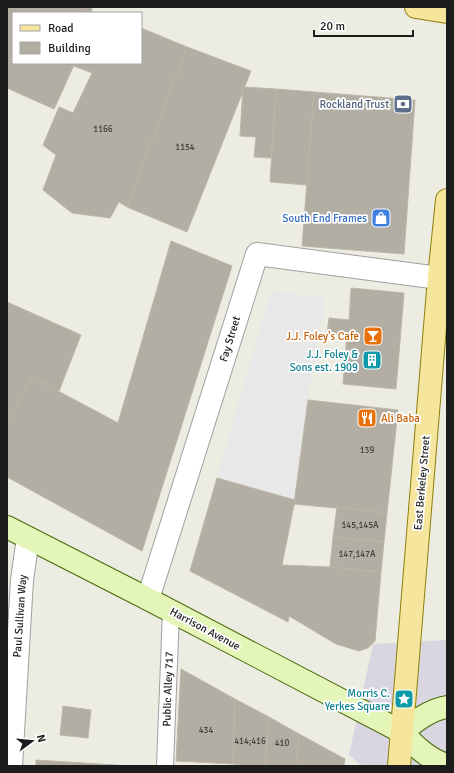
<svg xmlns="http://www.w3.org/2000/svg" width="454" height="773" viewBox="0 0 454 773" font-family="Signika,sans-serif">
<rect width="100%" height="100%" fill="#ecece2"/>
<path fill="#e8e8e8" d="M 271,290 L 325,299 L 308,400 L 295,500 L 217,478 Z"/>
<path fill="#d9d6e2" d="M 447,640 L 447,766 L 362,766 L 349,755 L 373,644 Z"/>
<g fill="#b2aea4" stroke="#bdb6a5">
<path d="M 7,7 L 92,8 L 91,13 L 13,13 L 13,63 L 75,63 L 54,109 L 7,88 Z"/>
<path d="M 141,28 L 187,47 L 127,207 L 119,202 L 110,218 L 72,213 L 43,190 L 56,155 L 43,145 L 59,107 L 73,113 L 92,73 L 74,66 L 75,63 L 141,63 Z"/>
<path d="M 187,47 L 251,71 L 187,232 L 127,207 Z"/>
<path d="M 243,87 L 276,89 L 271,158 L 254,157 L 256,137 L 240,136 Z"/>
<path d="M 276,89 L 314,92 L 307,185 L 270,182 Z"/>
<path d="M 314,92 L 415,100 L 404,254 L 302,246 Z"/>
<path d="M 171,241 L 232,266 L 142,551 L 7,477 L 7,423 L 32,377 L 118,423 Z"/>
<path d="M 351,288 L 404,293 L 396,389 L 343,384 L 347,335 L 327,334 L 329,318 L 349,320 Z"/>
<path d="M 7,302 L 81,335 L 59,391 L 32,377 L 7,423 Z"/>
<path d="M 308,400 L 398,410 L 387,513 L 294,504 Z"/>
<path d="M 217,478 L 295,500 L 282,565 L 330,567 L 381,572 L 375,641 L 368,648 L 359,651 L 336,644 L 289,616 L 288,622 L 190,571 Z"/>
<path d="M 337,507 L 387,513 L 384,542 L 333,537 Z"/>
<path d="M 333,537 L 384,542 L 381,572 L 330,567 Z"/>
<path d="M 181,669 L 235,699 L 233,764 L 176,761 Z"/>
<path d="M 235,699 L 269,717 L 265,766 L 243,766 L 243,765 L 233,764 Z"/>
<path d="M 63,706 L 91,710 L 88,738 L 60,735 Z"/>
<path d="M 269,717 L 299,734 L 296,766 L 265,766 Z"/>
<path d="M 299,734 L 345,759 L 344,766 L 296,766 Z"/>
<path d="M 36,760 L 130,766 L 36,766 Z"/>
</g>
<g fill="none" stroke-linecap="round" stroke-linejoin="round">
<defs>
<path id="lane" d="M 165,766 L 171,611"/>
<g id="street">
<path d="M 148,599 L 257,254 L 439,278"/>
<path d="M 11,766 L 22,580 L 28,538"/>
</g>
<g id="secondary">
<path d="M 7,527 L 148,599 L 402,732 C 415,746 428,759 447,765"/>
<path d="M 402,732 C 416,721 429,710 447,707"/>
</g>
<g id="primary">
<path d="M 416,7 L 447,12"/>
<path d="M 399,766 L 439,278 L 447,200"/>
</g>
</defs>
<use href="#lane" stroke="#a0a0a0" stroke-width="18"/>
<use href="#street" stroke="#a0a0a0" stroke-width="24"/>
<use href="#secondary" stroke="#486a0b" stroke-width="24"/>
<use href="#primary" stroke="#8b8009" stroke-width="24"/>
<use href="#lane" stroke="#fff" stroke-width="16"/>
<use href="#street" stroke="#fff" stroke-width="22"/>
<use href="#secondary" stroke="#e3f5b7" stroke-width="22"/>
<use href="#primary" stroke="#f6e59d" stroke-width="22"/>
</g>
<defs>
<symbol id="bank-square" viewBox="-11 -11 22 22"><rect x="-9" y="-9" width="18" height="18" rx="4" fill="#5c6f8a" stroke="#fff"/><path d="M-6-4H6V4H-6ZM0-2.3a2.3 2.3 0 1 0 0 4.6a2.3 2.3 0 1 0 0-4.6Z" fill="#fff"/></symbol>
<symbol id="shop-square" viewBox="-11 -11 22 22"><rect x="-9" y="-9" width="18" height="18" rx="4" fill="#3f7fe0" stroke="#fff"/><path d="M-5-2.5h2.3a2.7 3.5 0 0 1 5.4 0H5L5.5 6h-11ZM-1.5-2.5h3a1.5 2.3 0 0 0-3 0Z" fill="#fff"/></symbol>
<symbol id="bar-square" viewBox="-11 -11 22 22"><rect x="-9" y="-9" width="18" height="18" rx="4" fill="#e8710a" stroke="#fff"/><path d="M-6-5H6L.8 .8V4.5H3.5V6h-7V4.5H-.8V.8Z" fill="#fff"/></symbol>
<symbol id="building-square" viewBox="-11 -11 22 22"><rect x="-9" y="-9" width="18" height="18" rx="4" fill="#0f9aa8" stroke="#fff"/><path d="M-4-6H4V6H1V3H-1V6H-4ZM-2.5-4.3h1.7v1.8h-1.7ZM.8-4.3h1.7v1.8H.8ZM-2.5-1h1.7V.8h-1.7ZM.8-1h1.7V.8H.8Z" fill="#fff"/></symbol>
<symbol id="restaurant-square" viewBox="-11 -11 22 22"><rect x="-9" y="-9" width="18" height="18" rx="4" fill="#e8710a" stroke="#fff"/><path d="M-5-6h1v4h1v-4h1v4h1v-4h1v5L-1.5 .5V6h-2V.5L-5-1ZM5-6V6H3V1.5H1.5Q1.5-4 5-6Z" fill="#fff"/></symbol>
<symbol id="sight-square" viewBox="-11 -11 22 22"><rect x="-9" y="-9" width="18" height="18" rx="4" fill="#0f9aa8" stroke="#fff"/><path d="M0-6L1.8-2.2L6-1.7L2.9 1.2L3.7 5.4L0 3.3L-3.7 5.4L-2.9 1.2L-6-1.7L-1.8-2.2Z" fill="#fff"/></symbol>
</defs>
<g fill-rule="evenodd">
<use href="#bank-square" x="392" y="93" width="22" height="22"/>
<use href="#shop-square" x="370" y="207" width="22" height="22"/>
<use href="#bar-square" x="362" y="325" width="22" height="22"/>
<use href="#building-square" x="361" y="349" width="22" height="22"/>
<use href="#restaurant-square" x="356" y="407" width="22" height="22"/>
<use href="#sight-square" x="393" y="688" width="22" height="22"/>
</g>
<g text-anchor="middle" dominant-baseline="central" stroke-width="3.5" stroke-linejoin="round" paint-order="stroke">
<g font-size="9" fill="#42403e">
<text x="103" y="129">1166</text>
<text x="185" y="147">1154</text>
<text x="367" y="450">139</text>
<text x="360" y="525">145,145A</text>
<text x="357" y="554">147,147A</text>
<text x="206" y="730">434</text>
<text x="250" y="741">414;416</text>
<text x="282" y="743">410</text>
</g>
<g font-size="11" fill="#4e5e75" stroke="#fff" text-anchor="end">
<text x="389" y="104">Rockland Trust</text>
</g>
<g font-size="11" fill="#366cbe" stroke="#fff" text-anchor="end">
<text x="367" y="218">South End Frames</text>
</g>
<g font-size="11" fill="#c56008" stroke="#fff" text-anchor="end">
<text x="359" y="336">J.J. Foley's Cafe</text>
<text x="381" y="418" text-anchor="start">Ali Baba</text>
</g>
<g font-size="11" fill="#1c1c1c" stroke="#fff">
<text transform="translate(230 339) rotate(-73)">Fay Street</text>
<text transform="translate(422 483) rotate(-85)">East Berkeley Street</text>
<text transform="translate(20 616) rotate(-86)">Paul Sullivan Way</text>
<text transform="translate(205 629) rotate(28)">Harrison Avenue</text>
<text transform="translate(168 689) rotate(-88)">Public Alley 717</text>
</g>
<g font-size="11" fill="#0d838f" stroke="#fff" text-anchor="end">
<text x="358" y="354">J.J. Foley &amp;<tspan x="358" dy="13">Sons est. 1909</tspan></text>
<text x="390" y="693">Morris C.<tspan x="390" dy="13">Yerkes Square</tspan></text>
</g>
</g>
<rect width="454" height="773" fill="none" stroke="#1c1c1c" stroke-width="16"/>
<rect x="12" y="12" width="130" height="52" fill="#ffffff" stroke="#a4a4a4"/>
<rect x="20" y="25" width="20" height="6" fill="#f6e59d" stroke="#a4a4a4"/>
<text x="48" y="32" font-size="12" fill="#1c1c1c">Road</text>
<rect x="20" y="42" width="20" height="12" fill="#b2aea4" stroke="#a4a4a4"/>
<text x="48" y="52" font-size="12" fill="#1c1c1c">Building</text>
<g transform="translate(32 741) rotate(74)" stroke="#ffffff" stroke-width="3" paint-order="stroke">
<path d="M0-3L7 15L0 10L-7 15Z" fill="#1c1c1c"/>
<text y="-6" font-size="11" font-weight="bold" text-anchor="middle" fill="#1c1c1c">N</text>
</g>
<path d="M314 30v6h99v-6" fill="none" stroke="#1c1c1c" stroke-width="2"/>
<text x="320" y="30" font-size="12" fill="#1c1c1c" stroke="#ffffff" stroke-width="3" paint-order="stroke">20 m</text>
</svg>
